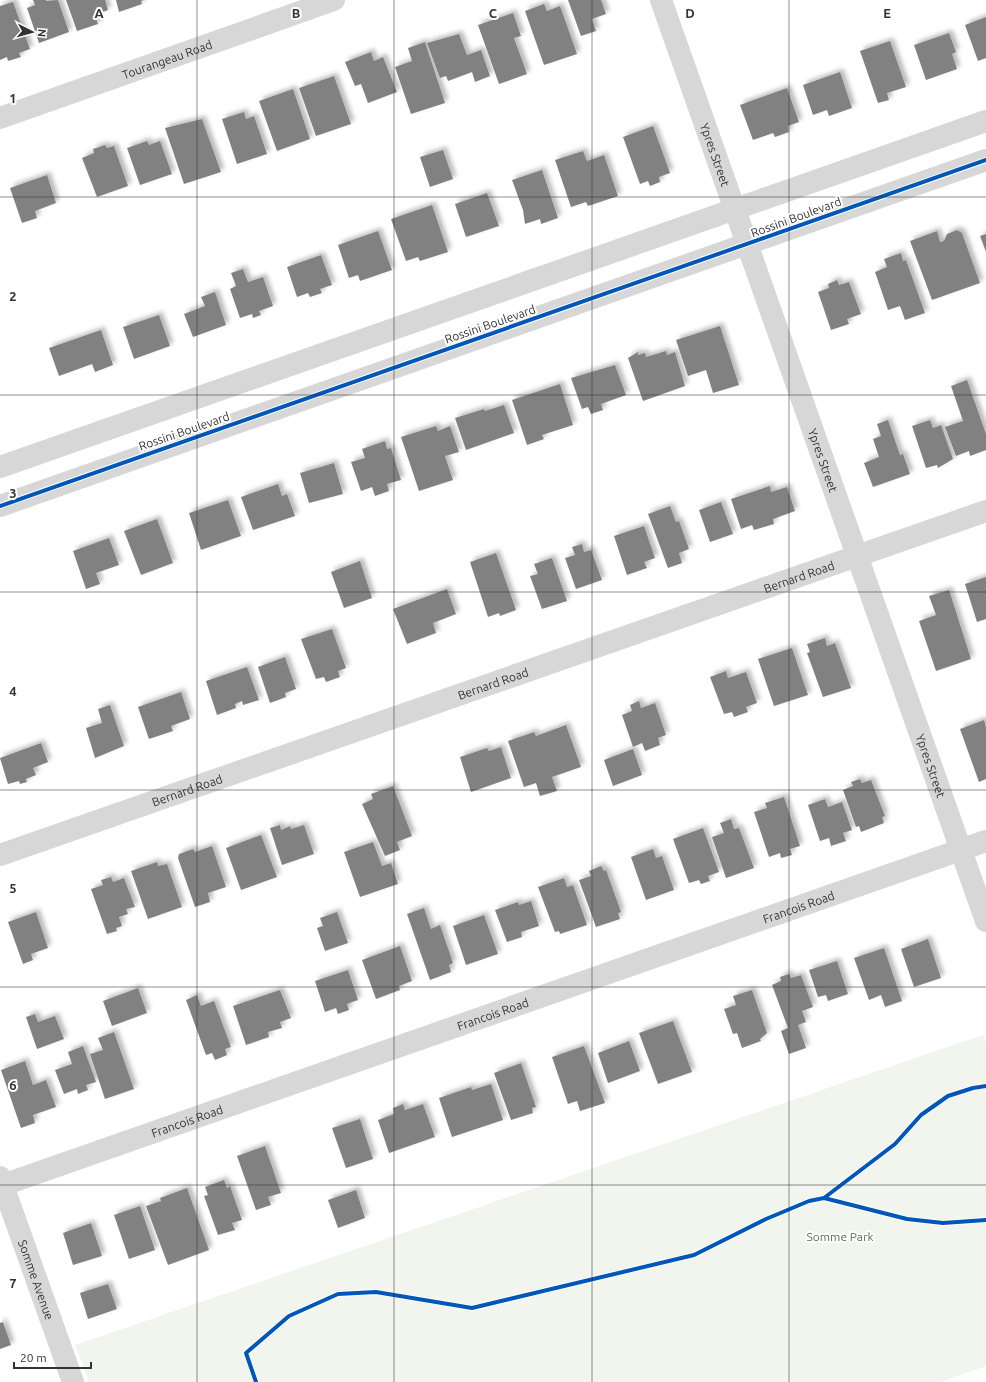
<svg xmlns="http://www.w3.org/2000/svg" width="986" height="1382" viewBox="0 0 986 1382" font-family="Ubuntu,sans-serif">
<defs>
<filter id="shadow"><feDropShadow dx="3.5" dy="-3.5" stdDeviation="2" flood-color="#0004"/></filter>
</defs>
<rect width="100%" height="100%" fill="#fff"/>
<path fill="#f1f5ed" d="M 983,1035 L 986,1042 L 986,1366 L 940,1382 L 89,1382 L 75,1345 Z"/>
<g fill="#818181" filter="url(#shadow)">
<path d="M 33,0 L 46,0 L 46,1 L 58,0 L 69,32 L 39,43 L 27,8 L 35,5 Z"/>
<path d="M 66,0 L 105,0 L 108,10 L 95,15 L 98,24 L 77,31 Z"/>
<path d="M 116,0 L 144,0 L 141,1 L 142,4 L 119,12 Z"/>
<path d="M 568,0 L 601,0 L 606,14 L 592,19 L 596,31 L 581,36 Z"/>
<path d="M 13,2 L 30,49 L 19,53 L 21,57 L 8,61 L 7,57 L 0,60 L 0,6 Z"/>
<path d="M 544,4 L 547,11 L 560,6 L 577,54 L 544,65 L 525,11 Z"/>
<path d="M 513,13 L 521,36 L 514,38 L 527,74 L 499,84 L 478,25 Z"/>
<path d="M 986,17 L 986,58 L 978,61 L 965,25 Z"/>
<path d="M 949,33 L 956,52 L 952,54 L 957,69 L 926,80 L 914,45 Z"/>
<path d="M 459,34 L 467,55 L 481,50 L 490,76 L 475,82 L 472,72 L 448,81 L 446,76 L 440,78 L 427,43 Z"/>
<path d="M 890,41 L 906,87 L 887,93 L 889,100 L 878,103 L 860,51 Z"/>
<path d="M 425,42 L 445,103 L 411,114 L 395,67 L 412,61 L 408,48 Z"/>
<path d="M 371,52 L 374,61 L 383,57 L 397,92 L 368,103 L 361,84 L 355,86 L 345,62 Z"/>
<path d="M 840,72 L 852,108 L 829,116 L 827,110 L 813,115 L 803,85 Z"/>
<path d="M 334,76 L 351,124 L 316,136 L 299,88 Z"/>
<path d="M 787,88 L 799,122 L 788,126 L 789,132 L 775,137 L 773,133 L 753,140 L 740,105 Z"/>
<path d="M 293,89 L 310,139 L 277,151 L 259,101 Z"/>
<path d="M 244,112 L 246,119 L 254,116 L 267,154 L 237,164 L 222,119 Z"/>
<path d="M 202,119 L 221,172 L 184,184 L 165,128 Z"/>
<path d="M 653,126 L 670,173 L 659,177 L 660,182 L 650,186 L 648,181 L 640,184 L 623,137 Z"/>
<path d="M 147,141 L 149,145 L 160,141 L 172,174 L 140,185 L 127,148 Z"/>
<path d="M 105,145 L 107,148 L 114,146 L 128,186 L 97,197 L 82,158 L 94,153 L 93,149 Z"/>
<path d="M 443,150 L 453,179 L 430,187 L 420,157 Z"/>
<path d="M 583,151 L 587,161 L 604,155 L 618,196 L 588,206 L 586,202 L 571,207 L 555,160 Z"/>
<path d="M 542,170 L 558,218 L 541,224 L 540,219 L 525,224 L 523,210 L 512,180 Z"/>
<path d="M 47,175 L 56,203 L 35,211 L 37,218 L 22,223 L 10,188 Z"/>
<path d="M 487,193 L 499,226 L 466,237 L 455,204 Z"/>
<path d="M 432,205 L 448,252 L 420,261 L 418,257 L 406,261 L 391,219 Z"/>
<path d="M 957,230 L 962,233 L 980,283 L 932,300 L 910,241 L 937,231 L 940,242 L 944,241 L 947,234 Z"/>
<path d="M 378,231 L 392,270 L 360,281 L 358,275 L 349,278 L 338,245 Z"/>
<path d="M 986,234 L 986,252 L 980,236 Z"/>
<path d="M 901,253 L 903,261 L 906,260 L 925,313 L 905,320 L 900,306 L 888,310 L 875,272 L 887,267 L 884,259 Z"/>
<path d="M 321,255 L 332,285 L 320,289 L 322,293 L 310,297 L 308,293 L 297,297 L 287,267 Z"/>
<path d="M 243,269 L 248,282 L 263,277 L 273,306 L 259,311 L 261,315 L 253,318 L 252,314 L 240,318 L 230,289 L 236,286 L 231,273 Z"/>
<path d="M 837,280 L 839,285 L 849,282 L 861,314 L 847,319 L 849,324 L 831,330 L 818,292 L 829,288 L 828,284 Z"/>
<path d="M 215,292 L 226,325 L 193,337 L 184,314 L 205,306 L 201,297 Z"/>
<path d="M 159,315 L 170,346 L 134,359 L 123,327 Z"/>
<path d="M 720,326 L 739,385 L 713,393 L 706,370 L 688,376 L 676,340 Z"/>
<path d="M 101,330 L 113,365 L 95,372 L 92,364 L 59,376 L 49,348 Z"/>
<path d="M 666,351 L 667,355 L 675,352 L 685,386 L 643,401 L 628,358 L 638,352 L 638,355 L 645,353 L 646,357 Z"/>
<path d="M 615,365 L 626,395 L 601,404 L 603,410 L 591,414 L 588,407 L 582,409 L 571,378 Z"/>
<path d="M 967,380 L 986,434 L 986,450 L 970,456 L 969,451 L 956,456 L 945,427 L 963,421 L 951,386 Z"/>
<path d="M 560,384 L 573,425 L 542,435 L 544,439 L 527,445 L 512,400 Z"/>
<path d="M 504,405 L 514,433 L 466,450 L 455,418 L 484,409 L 485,411 Z"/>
<path d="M 888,420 L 900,455 L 903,454 L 910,474 L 873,487 L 864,463 L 879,457 L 873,439 L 881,436 L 877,424 Z"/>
<path d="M 930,420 L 933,428 L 941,425 L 953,459 L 938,468 L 937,465 L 926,468 L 912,426 Z"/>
<path d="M 436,426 L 438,431 L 450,426 L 459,452 L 445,456 L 453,480 L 419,491 L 401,437 Z"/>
<path d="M 385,441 L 387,449 L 391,448 L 401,480 L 387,484 L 389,491 L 375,496 L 372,487 L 361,491 L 351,462 L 365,458 L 362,449 Z"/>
<path d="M 334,463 L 343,494 L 309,503 L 300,473 Z"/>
<path d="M 278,484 L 282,496 L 287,494 L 295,516 L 253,530 L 241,497 Z"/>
<path d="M 770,486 L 771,492 L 787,487 L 795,511 L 773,519 L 774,524 L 754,530 L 752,525 L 741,529 L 731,499 Z"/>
<path d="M 228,500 L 241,536 L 201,550 L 189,513 Z"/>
<path d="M 721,502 L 733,534 L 710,542 L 699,510 Z"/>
<path d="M 670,506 L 676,522 L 679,521 L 689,549 L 679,553 L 682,563 L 668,568 L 648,514 Z"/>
<path d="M 157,519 L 173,563 L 141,575 L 124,531 Z"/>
<path d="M 644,526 L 655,558 L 644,562 L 647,568 L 627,575 L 614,536 Z"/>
<path d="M 109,538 L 119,565 L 96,573 L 100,584 L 86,589 L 73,551 Z"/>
<path d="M 582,544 L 584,552 L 591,550 L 602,580 L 576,589 L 565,558 L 575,555 L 572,547 Z"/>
<path d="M 496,553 L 516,610 L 500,616 L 499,613 L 488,617 L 470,562 Z"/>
<path d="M 552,558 L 567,601 L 542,609 L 530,576 L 538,574 L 534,564 Z"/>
<path d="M 360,561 L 372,598 L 344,608 L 331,572 Z"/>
<path d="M 986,577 L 986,619 L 977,622 L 965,584 Z"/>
<path d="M 447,589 L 456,614 L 433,623 L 436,633 L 407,644 L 393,609 Z"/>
<path d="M 949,590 L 971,659 L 936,671 L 919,621 L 936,615 L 929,596 Z"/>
<path d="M 332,629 L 346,668 L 338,671 L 340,677 L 326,682 L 324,677 L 316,679 L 301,639 Z"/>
<path d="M 825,638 L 827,646 L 835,643 L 851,688 L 823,697 L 807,653 L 810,652 L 807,644 Z"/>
<path d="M 792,648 L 808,695 L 774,706 L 758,659 Z"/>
<path d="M 285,657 L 296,689 L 285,693 L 286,697 L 270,703 L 258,667 Z"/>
<path d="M 247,667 L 259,700 L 243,705 L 242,701 L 235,704 L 236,708 L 217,715 L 206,681 Z"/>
<path d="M 726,671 L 728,678 L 746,672 L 757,703 L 746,707 L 748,712 L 734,717 L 732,712 L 724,714 L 710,677 Z"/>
<path d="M 181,692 L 190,719 L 171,726 L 173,731 L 149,739 L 138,707 Z"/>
<path d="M 639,701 L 641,708 L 655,703 L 666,735 L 658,738 L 660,745 L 645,751 L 642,743 L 633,747 L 622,715 L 632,711 L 630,705 Z"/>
<path d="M 110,705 L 124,746 L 95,758 L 86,728 L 102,723 L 98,709 Z"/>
<path d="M 984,720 L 986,727 L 986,779 L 979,782 L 960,729 Z"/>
<path d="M 566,725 L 581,767 L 552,777 L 557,791 L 540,796 L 536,783 L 524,787 L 508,741 L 534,732 L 536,736 Z"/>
<path d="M 41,743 L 48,762 L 33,768 L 36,775 L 26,779 L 27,782 L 20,784 L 19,781 L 8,784 L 0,758 Z"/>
<path d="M 501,747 L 511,778 L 471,792 L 460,757 L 487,748 L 489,751 Z"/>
<path d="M 633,749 L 642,775 L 613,786 L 604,760 Z"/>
<path d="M 860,779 L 862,783 L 871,780 L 885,816 L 882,817 L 884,823 L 861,832 L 859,826 L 856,827 L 843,790 L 853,786 L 851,782 Z"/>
<path d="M 393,786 L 412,836 L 397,842 L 400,850 L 385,856 L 362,804 L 373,799 L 371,794 Z"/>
<path d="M 784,797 L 800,846 L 790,849 L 792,855 L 781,858 L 780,853 L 769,857 L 754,812 L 767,808 L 765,803 Z"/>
<path d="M 825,799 L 828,807 L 842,802 L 852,830 L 843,833 L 846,841 L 831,846 L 829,838 L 820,841 L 808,805 Z"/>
<path d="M 731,819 L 734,829 L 739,828 L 754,868 L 726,878 L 712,837 L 724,833 L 720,823 Z"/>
<path d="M 280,825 L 281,830 L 290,826 L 291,829 L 304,825 L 314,854 L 282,865 L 270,828 Z"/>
<path d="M 703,828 L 719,872 L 708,876 L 710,881 L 701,884 L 699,880 L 689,883 L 673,839 Z"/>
<path d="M 261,835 L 277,877 L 241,890 L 226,848 Z"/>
<path d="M 373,842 L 382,866 L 391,863 L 398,884 L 360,897 L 344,852 Z"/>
<path d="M 212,846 L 226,887 L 208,893 L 210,902 L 195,907 L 178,858 L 179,854 L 193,849 L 195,852 Z"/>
<path d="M 653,849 L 656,858 L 662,856 L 674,890 L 646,900 L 631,857 Z"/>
<path d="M 157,862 L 158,866 L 167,864 L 182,907 L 148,919 L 131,871 Z"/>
<path d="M 601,866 L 604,871 L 606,870 L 621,912 L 618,913 L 620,919 L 596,927 L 579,880 L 591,876 L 589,871 Z"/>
<path d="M 111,877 L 113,882 L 124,878 L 135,907 L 126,909 L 128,914 L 119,917 L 122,926 L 116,928 L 117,931 L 107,934 L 91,889 L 103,885 L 101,880 Z"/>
<path d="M 564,878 L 567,887 L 573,885 L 587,925 L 560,934 L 559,931 L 555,932 L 538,887 Z"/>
<path d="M 531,901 L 539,926 L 521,932 L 522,937 L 507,942 L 495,910 L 518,902 L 519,905 Z"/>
<path d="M 424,908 L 431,929 L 440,925 L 453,963 L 449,965 L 451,972 L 430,980 L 407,914 Z"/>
<path d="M 36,912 L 48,948 L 31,954 L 33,960 L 23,964 L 8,922 Z"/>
<path d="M 337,912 L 348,943 L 325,951 L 317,928 L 323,926 L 320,918 Z"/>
<path d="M 484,915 L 498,954 L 466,965 L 453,926 Z"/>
<path d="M 928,939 L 941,978 L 914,987 L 901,949 Z"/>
<path d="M 400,946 L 412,981 L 399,986 L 400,990 L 376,999 L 362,960 Z"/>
<path d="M 884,948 L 902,1001 L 885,1007 L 881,995 L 869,1000 L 854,958 Z"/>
<path d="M 837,961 L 848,994 L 828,1001 L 826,995 L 818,997 L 809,970 Z"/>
<path d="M 348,970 L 358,1000 L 347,1004 L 349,1010 L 338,1014 L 336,1008 L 325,1012 L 315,981 Z"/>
<path d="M 789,974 L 791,978 L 801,975 L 813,1007 L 802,1011 L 806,1022 L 798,1025 L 806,1048 L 789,1054 L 781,1031 L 788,1028 L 772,985 L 781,981 L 780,977 Z"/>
<path d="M 138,988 L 147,1013 L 112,1026 L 103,1001 Z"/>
<path d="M 280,990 L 291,1018 L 280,1022 L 282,1028 L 268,1032 L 269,1037 L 246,1045 L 233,1006 Z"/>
<path d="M 752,990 L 767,1033 L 760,1039 L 761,1041 L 742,1048 L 737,1033 L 733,1034 L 724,1009 L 736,1005 L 733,996 Z"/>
<path d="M 197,995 L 201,1006 L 214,1001 L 231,1047 L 225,1049 L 227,1055 L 215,1060 L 212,1053 L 206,1055 L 186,1000 Z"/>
<path d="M 35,1014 L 38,1022 L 55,1016 L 64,1039 L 37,1049 L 26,1017 Z"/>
<path d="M 673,1021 L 692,1072 L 658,1084 L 639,1033 Z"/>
<path d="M 114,1032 L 134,1089 L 105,1099 L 90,1054 L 103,1050 L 98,1038 Z"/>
<path d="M 629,1041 L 640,1071 L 608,1083 L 598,1053 Z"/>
<path d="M 83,1046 L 96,1082 L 86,1085 L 88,1090 L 78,1094 L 77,1089 L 64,1094 L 55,1070 L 72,1064 L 68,1052 Z"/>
<path d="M 584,1046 L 605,1103 L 580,1111 L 577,1101 L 568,1104 L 552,1057 Z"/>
<path d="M 25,1061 L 33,1085 L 46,1080 L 56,1107 L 33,1115 L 35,1123 L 21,1128 L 1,1070 Z"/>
<path d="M 521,1063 L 536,1107 L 532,1108 L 533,1113 L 511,1120 L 494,1073 Z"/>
<path d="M 491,1084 L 503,1120 L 452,1137 L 439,1098 L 471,1087 L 472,1090 Z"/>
<path d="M 403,1104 L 405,1110 L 423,1104 L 435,1137 L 389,1153 L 378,1120 L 394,1114 L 393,1108 Z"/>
<path d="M 360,1119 L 373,1159 L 346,1168 L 332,1128 Z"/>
<path d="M 265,1146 L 281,1193 L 268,1197 L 271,1205 L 256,1210 L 237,1156 Z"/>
<path d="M 224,1180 L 227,1188 L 230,1186 L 242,1220 L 232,1223 L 235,1230 L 218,1235 L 204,1196 L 208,1195 L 205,1187 Z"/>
<path d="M 187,1188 L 209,1250 L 168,1265 L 146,1206 L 161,1201 L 160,1198 Z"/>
<path d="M 356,1190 L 365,1218 L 338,1228 L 328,1200 Z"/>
<path d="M 140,1206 L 155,1250 L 129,1259 L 114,1215 Z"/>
<path d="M 91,1223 L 102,1256 L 73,1265 L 63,1233 Z"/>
<path d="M 108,1284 L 117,1309 L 88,1319 L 80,1293 Z"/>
<path d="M 3,1322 L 11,1345 L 0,1349 L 0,1323 Z"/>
</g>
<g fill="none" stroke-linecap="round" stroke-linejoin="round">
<g stroke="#d7d7d7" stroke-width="22">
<path id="s1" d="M 661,0 L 986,921"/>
<path id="s2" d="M 0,118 L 334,0"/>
<path d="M 0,467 L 986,121"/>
<path d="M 0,506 L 986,160"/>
<path id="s3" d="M 0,855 L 986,511"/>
<path id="s4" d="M 0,1177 L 73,1382"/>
<path id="s5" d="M 0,1186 L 986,841"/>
</g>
<defs>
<g id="cycleway">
<path d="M 0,506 L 986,160"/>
<path d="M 824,1198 L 895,1144 L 921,1115 L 948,1096 L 973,1088 L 986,1086"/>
<path d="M 256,1382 L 246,1353 L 289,1316 L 338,1294 L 376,1292 L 472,1308 L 694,1255 L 766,1219 L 809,1201 L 824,1198 L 907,1219 L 943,1223 L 986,1220"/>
</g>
</defs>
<use href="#cycleway" stroke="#fff" stroke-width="6"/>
<use href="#cycleway" stroke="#0057b8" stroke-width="4"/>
</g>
<path fill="none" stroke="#333" stroke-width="1" stroke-opacity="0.55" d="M 197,0 L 197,1382M 394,0 L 394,1382M 592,0 L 592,1382M 789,0 L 789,1382M 0,197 L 986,197M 0,395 L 986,395M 0,592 L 986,592M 0,790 L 986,790M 0,987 L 986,987M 0,1185 L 986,1185"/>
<g text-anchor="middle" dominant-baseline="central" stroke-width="4" stroke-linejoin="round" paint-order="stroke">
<g font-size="12" fill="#333" stroke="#fff">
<text stroke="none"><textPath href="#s2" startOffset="177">Tourangeau Road</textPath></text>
<text stroke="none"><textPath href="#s1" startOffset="164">Ypres Street</textPath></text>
<text transform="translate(796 217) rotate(-20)">Rossini Boulevard</text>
<text transform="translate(490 324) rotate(-19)">Rossini Boulevard</text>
<text transform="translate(184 431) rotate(-19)">Rossini Boulevard</text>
<text stroke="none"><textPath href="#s1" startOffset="488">Ypres Street</textPath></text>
<text stroke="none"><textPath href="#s3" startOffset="846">Bernard Road</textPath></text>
<text stroke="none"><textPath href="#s3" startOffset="522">Bernard Road</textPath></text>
<text stroke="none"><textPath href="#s1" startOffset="812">Ypres Street</textPath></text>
<text stroke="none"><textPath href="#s3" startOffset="198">Bernard Road</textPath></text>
<text stroke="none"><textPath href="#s5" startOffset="846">Francois Road</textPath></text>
<text stroke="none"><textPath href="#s5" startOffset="522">Francois Road</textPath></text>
<text stroke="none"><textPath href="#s5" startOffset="198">Francois Road</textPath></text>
<text stroke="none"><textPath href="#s4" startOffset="109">Somme Avenue</textPath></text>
</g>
<g font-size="12" fill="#56703f" stroke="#fff">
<text x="840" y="1236">Somme Park</text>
</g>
</g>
<g font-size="13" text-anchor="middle" font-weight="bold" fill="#333" stroke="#fff" stroke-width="4" stroke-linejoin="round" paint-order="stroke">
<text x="99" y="18">A</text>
<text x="296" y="18">B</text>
<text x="493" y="18">C</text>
<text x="690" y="18">D</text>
<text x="887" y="18">E</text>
<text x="13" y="103">1</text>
<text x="13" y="301">2</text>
<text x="13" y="498">3</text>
<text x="13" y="696">4</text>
<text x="13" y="893">5</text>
<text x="13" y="1090">6</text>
<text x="13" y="1288">7</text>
</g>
<g transform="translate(32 32) rotate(96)" stroke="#ffffff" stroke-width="3" paint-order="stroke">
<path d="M0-3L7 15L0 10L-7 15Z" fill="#333333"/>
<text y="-6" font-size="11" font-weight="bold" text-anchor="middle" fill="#333333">N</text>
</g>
<path d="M14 1362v6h77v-6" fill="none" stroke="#333333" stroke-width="2"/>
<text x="20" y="1362" font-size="12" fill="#333333" stroke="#ffffff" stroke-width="3" paint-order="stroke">20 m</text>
</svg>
